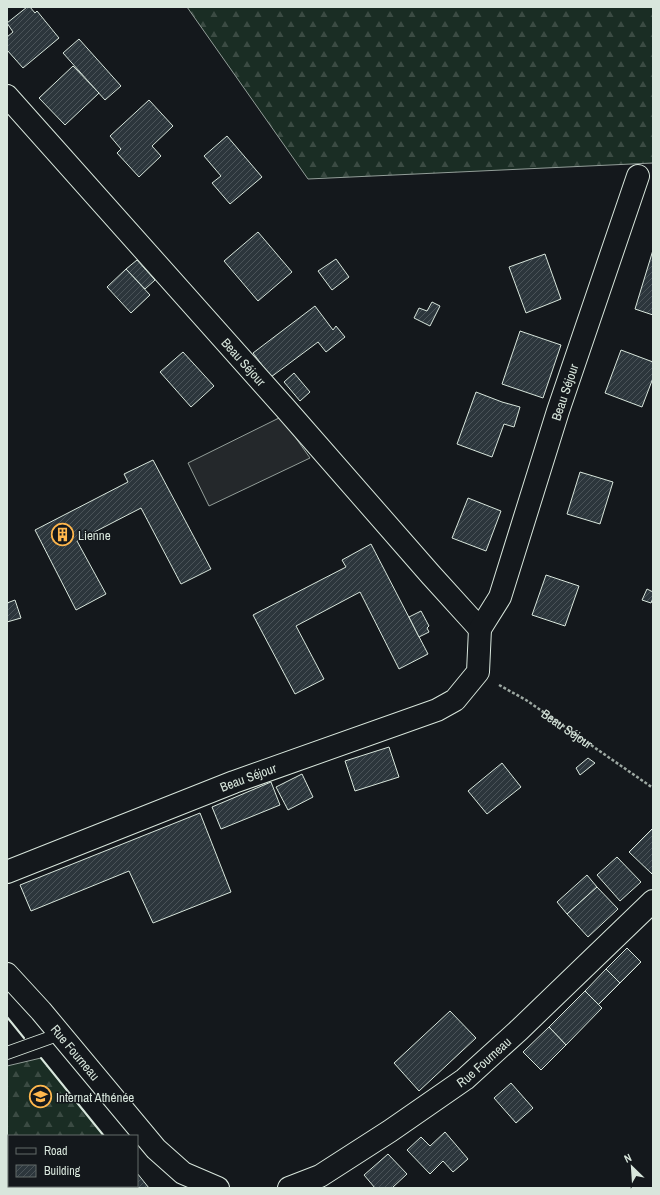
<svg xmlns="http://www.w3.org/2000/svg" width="660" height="1195" viewBox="0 0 660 1195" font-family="'Archivo Narrow',sans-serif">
<defs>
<pattern id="forest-firs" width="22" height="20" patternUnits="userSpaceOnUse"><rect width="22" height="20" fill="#1a2d24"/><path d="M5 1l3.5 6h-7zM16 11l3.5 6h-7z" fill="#3b4b43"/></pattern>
<pattern id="building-hatch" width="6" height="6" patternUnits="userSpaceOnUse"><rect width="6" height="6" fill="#2c363c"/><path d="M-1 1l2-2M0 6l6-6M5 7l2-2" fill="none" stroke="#4a5358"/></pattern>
</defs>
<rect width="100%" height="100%" fill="#14181c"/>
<g fill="url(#forest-firs)" stroke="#939e99">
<path d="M 187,7 L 653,7 L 653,163 L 308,179 Z"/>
<path d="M 41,1058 L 104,1136 L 9,1136 L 9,1186 L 64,1186 L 61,1188 L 7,1188 L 7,1066 Z"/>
</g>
<path fill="#24282b" stroke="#939e99" d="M 281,417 L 310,458 L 209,506 L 188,463 Z"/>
<g fill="url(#building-hatch)" stroke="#d8e6dc">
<path d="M 27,7 L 30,7 L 35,13 L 37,11 L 59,38 L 23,68 L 7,50 L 7,37 L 13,32 L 7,23 Z"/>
<path d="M 79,39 L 121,86 L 105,100 L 63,53 Z"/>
<path d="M 73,66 L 99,93 L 65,125 L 39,98 Z"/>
<path d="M 149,100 L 173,126 L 152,146 L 161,156 L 139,177 L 117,153 L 121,149 L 110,136 Z"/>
<path d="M 227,136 L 262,177 L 230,204 L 212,183 L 221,176 L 204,156 Z"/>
<path d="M 258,232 L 292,272 L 258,301 L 224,261 Z"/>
<path d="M 653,250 L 653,315 L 635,309 Z"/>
<path d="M 545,254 L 561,299 L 526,313 L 509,267 Z"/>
<path d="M 336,259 L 349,277 L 332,290 L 318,271 Z"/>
<path d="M 137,260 L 155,280 L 145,289 L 126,269 Z"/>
<path d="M 126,269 L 150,295 L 131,313 L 107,287 Z"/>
<path d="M 432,302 L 440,306 L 430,326 L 414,318 L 419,308 L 427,311 Z"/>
<path d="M 315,306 L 333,330 L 336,326 L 345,337 L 326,352 L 318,342 L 271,377 L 253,353 Z"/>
<path d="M 520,331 L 561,345 L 543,398 L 502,384 Z"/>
<path d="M 621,350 L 653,362 L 653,378 L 642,407 L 605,393 Z"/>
<path d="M 183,352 L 214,386 L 191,407 L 160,372 Z"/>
<path d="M 294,373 L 310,392 L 300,401 L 284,382 Z"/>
<path d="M 476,392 L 502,402 L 520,407 L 514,427 L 504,424 L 492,457 L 457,444 Z"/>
<path d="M 153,460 L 211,569 L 181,584 L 141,508 L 77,541 L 106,594 L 76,610 L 35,530 L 128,482 L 124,474 Z"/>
<path d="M 580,472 L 613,482 L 600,524 L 567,514 Z"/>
<path d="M 468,498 L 501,511 L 486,551 L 452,538 Z"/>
<path d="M 371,544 L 428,654 L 399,669 L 360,592 L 296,626 L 324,679 L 295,694 L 253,615 L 346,567 L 342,560 Z"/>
<path d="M 546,575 L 579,586 L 565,626 L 532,615 Z"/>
<path d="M 647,589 L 653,592 L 653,598 L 651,603 L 642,600 Z"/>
<path d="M 15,600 L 21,618 L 7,622 L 7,603 Z"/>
<path d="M 421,611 L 429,626 L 427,628 L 429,632 L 419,637 L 409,617 Z"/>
<path d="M 389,747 L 399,777 L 355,791 L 345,761 Z"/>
<path d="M 588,758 L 595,763 L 580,775 L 576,768 Z"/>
<path d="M 502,763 L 521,787 L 487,814 L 468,791 Z"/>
<path d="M 302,774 L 313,797 L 288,810 L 276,787 Z"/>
<path d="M 271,782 L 280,805 L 221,829 L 212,807 Z"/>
<path d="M 200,813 L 231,892 L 153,923 L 129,871 L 31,911 L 20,885 Z"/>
<path d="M 653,828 L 653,873 L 652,874 L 629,852 Z"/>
<path d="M 617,857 L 641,882 L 620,901 L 597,875 Z"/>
<path d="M 587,875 L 597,887 L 567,914 L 557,902 Z"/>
<path d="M 597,887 L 618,909 L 588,937 L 567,914 Z"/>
<path d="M 627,948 L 641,962 L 620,983 L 606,969 Z"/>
<path d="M 606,969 L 620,983 L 598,1005 L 585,991 Z"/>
<path d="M 585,991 L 602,1008 L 566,1045 L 549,1027 Z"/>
<path d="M 450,1011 L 476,1038 L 419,1091 L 394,1063 Z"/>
<path d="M 549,1027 L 566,1045 L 541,1070 L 523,1052 Z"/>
<path d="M 511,1083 L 533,1108 L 516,1123 L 494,1098 Z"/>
<path d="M 445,1132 L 468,1159 L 453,1172 L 443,1161 L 430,1174 L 407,1150 L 421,1137 L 430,1146 Z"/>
<path d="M 388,1154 L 407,1174 L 392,1188 L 375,1188 L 364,1175 Z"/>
<path d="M 137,1173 L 149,1188 L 90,1188 L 93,1186 L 137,1186 Z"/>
</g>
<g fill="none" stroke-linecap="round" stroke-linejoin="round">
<defs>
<path id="service" d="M 7,1053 L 60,1034"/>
<g id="minor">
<path id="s2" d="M 7,96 L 285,408 L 431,575 L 480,629"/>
<path id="s3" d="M 7,872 L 234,782 L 437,710 L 455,700 L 478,672 L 480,629 L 500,597 L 558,411 L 638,176"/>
</g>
<g id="tertiary">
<path id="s4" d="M 7,974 L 41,1011 L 156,1149 L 183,1173 L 218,1188"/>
<path id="s5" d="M 289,1188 L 320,1176 L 390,1131 L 465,1079 L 519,1030 L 653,901"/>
</g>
</defs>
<use href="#service" stroke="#d8e6dc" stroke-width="14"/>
<use href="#minor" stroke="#d8e6dc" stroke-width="24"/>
<use href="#tertiary" stroke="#d8e6dc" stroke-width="24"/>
<path stroke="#9da8a2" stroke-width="2.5" stroke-dasharray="3 2" stroke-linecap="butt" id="s1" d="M 499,685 L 526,700 L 653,788"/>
<use href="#service" stroke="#14181c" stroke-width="12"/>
<use href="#minor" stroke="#14181c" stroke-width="22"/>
<use href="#tertiary" stroke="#14181c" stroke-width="22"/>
<g stroke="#d8e6dc" stroke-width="2">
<path d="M 7,1017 L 24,1038"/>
<path d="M 41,1058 L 104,1136"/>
</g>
</g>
<defs>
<symbol id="building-ring" viewBox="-11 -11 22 22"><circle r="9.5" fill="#14181c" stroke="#ffb74d" stroke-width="1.5"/><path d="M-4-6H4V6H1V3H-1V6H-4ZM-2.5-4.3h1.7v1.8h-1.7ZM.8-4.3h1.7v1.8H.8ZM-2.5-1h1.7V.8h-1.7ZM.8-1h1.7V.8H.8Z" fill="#ffb74d"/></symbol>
<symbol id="school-ring" viewBox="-11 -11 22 22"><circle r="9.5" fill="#14181c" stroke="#ffb74d" stroke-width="1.5"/><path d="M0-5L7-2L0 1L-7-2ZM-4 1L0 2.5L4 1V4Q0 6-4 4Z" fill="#ffb74d"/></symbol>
</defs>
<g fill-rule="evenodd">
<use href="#building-ring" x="50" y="522" width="25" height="25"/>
<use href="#school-ring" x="28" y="1084" width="25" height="25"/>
</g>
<g text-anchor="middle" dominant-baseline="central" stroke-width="3" stroke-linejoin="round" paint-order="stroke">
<g font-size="13" fill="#d8e6dc" stroke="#14181c">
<text stroke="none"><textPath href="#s2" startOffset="356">Beau Séjour</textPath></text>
<text stroke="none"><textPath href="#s3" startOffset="812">Beau Séjour</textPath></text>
<text stroke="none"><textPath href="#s1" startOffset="81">Beau Séjour</textPath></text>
<text stroke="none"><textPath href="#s3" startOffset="259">Beau Séjour</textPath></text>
<text stroke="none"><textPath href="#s4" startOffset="104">Rue Fourneau</textPath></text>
<text stroke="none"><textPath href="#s5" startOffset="233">Rue Fourneau</textPath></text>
</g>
<g font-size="13" fill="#d8e6dc" stroke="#14181c" text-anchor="start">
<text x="78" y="535">Lienne</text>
<text x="56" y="1097">Internat Athénée</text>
</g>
</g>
<rect width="660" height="1195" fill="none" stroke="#d8e6dc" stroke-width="16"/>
<rect x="8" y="1135" width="130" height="52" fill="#14181c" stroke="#626a69"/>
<rect x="16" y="1148" width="20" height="6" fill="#14181c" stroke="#626a69"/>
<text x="44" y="1155" font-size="12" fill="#d8e6dc">Road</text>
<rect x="16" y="1165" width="20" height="12" fill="url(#building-hatch)" stroke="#626a69"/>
<text x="44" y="1175" font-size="12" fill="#d8e6dc">Building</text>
<g transform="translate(632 1167) rotate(335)" stroke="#14181c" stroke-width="3" paint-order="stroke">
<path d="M0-3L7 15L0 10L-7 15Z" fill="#d8e6dc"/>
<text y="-6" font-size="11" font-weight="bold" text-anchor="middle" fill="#d8e6dc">N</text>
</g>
</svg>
